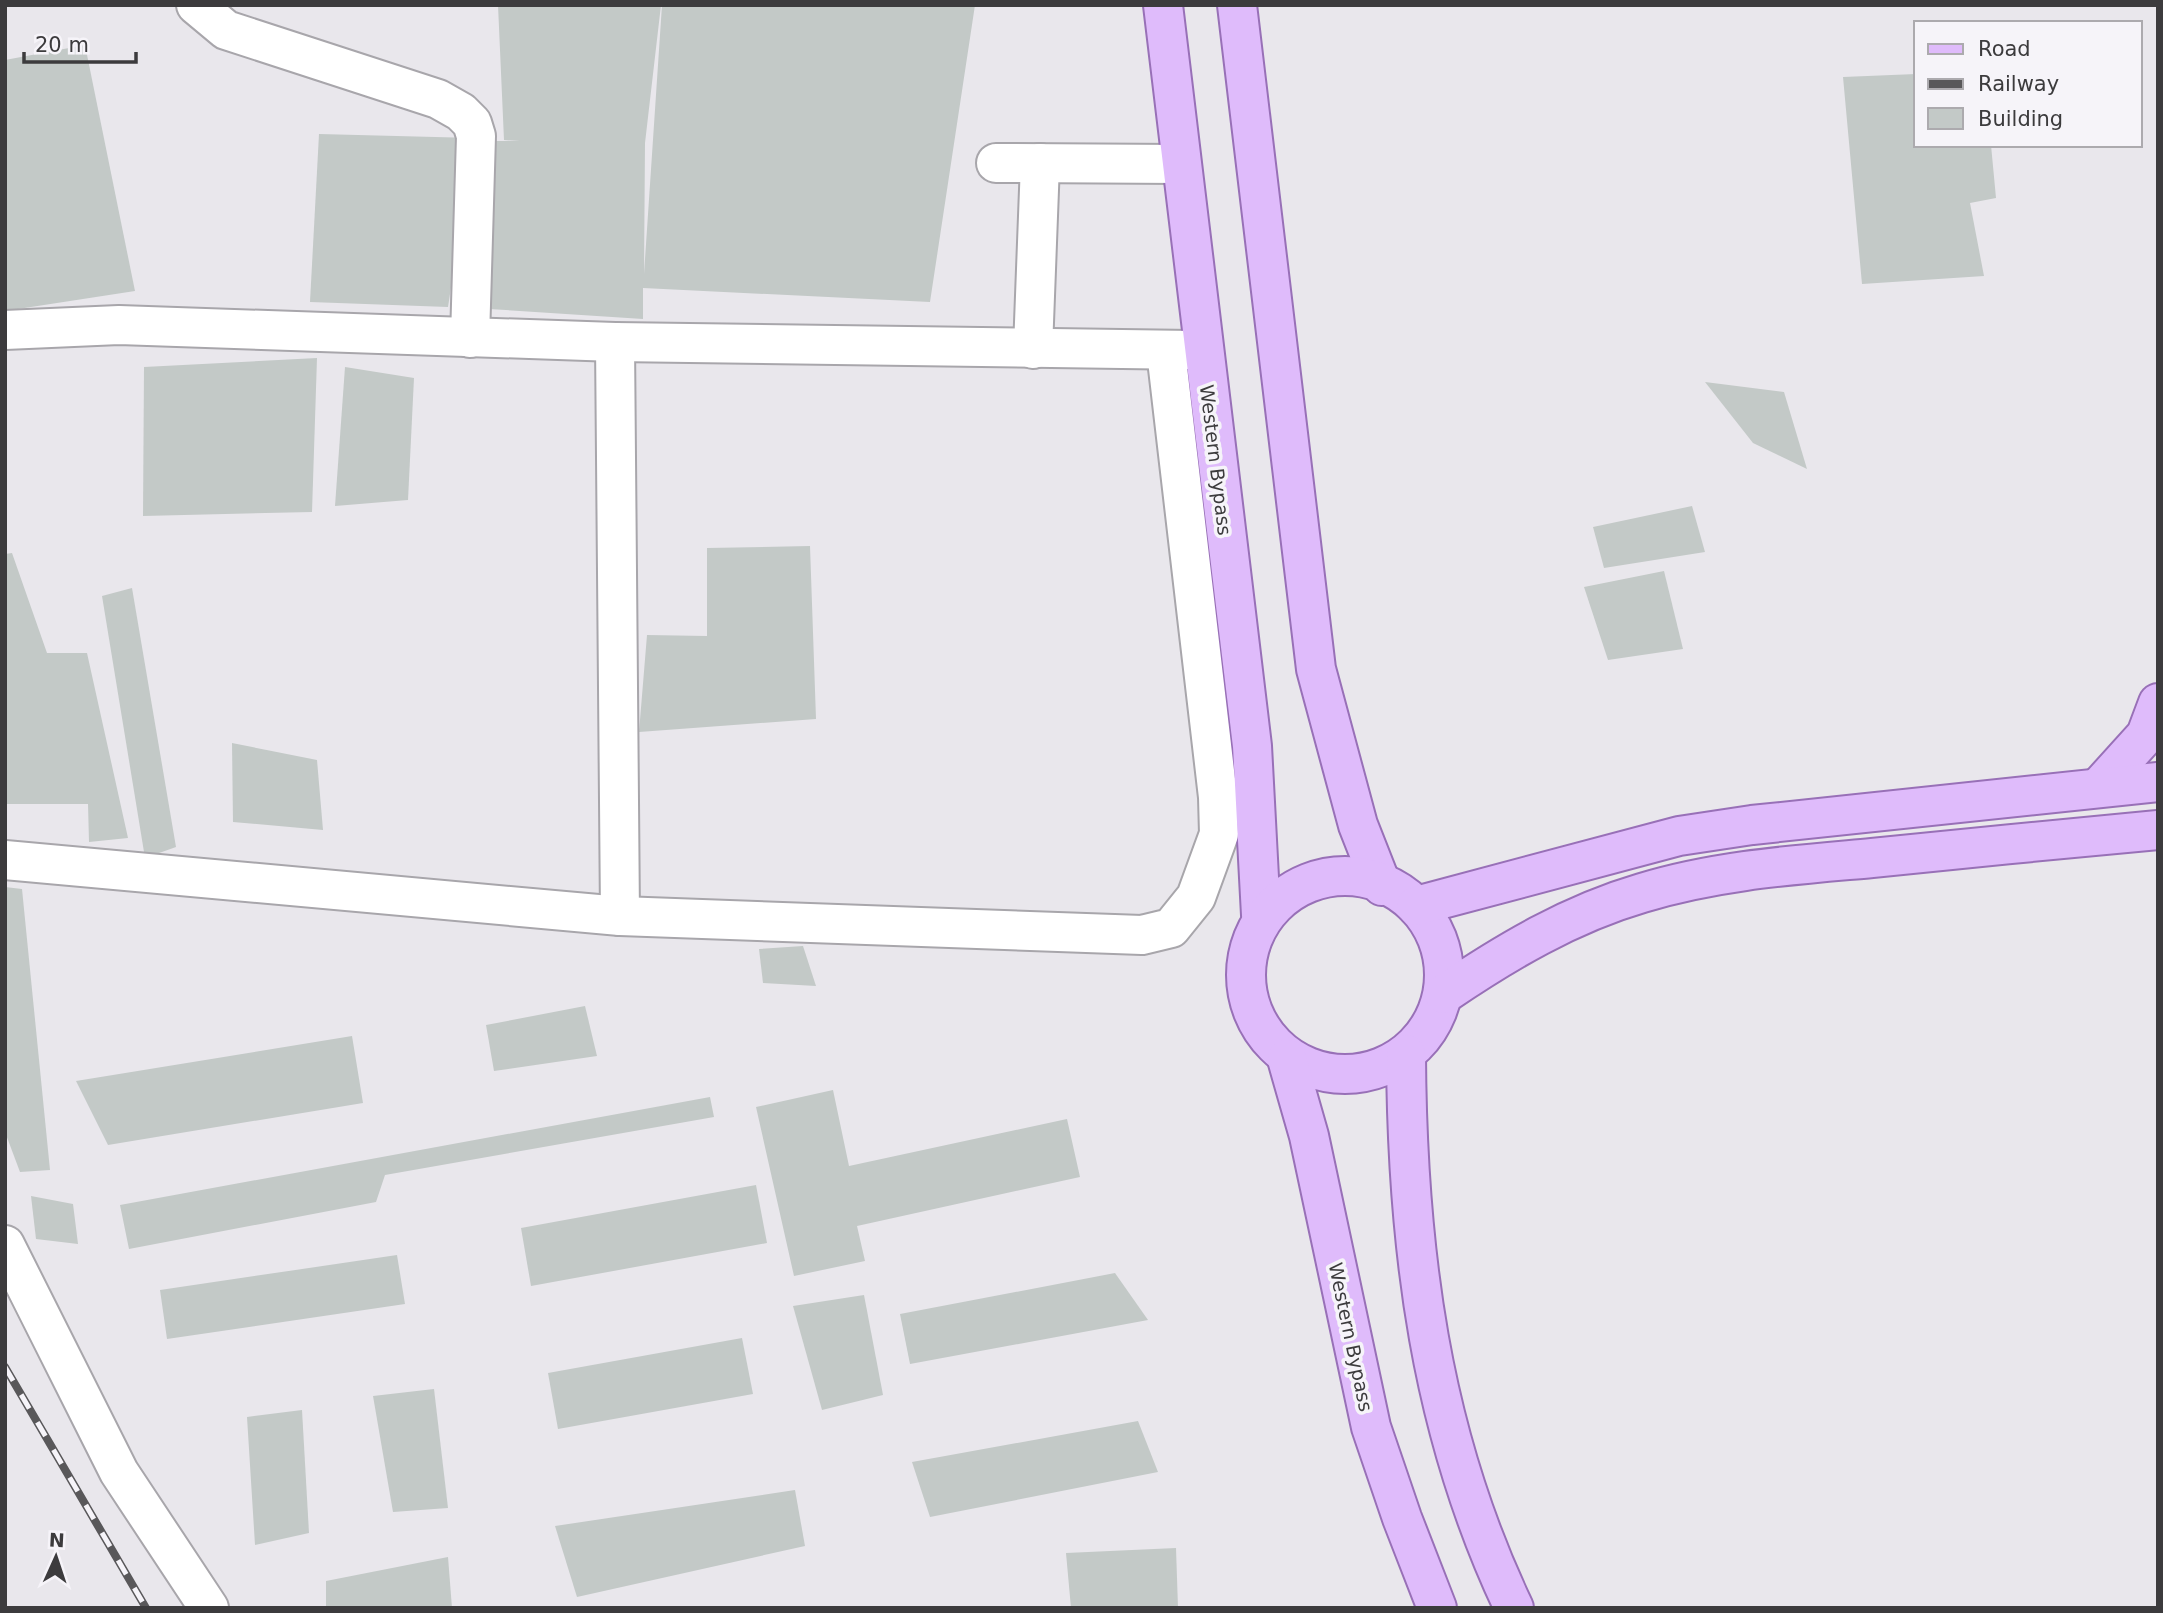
<svg xmlns="http://www.w3.org/2000/svg" width="2163" height="1613" viewBox="0 0 2163 1613" font-family="'DejaVu Sans',sans-serif">
<rect width="100%" height="100%" fill="#e9e7ec"/>
<g fill="#c3c9c7">
<path d="M 498,5 L 661,5 L 645,143 L 644,274 L 662,5 L 975,5 L 930,302 L 643,288 L 643,319 L 489,309 L 491,141 L 520,141 L 504,140 Z"/>
<path d="M 85,45 L 135,291 L 5,311 L 5,60 Z"/>
<path d="M 1916,74 L 1916,145 L 1991,145 L 1996,198 L 1970,203 L 1984,276 L 1862,284 L 1843,77 Z"/>
<path d="M 319,134 L 474,138 L 448,307 L 310,302 Z"/>
<path d="M 317,358 L 312,512 L 143,516 L 144,367 Z"/>
<path d="M 345,367 L 414,378 L 408,500 L 335,506 Z"/>
<path d="M 1705,382 L 1784,392 L 1807,469 L 1753,443 Z"/>
<path d="M 1692,506 L 1705,552 L 1604,568 L 1593,527 Z"/>
<path d="M 810,546 L 816,719 L 639,732 L 647,635 L 707,636 L 707,548 Z"/>
<path d="M 12,553 L 47,653 L 87,653 L 128,838 L 89,842 L 88,804 L 5,804 L 5,554 Z"/>
<path d="M 1664,571 L 1683,649 L 1608,660 L 1584,587 Z"/>
<path d="M 132,588 L 176,847 L 145,858 L 102,596 Z"/>
<path d="M 232,743 L 317,760 L 323,830 L 233,822 Z"/>
<path d="M 5,887 L 22,889 L 50,1170 L 20,1172 L 5,1132 Z"/>
<path d="M 803,946 L 816,986 L 763,983 L 759,949 Z"/>
<path d="M 585,1006 L 597,1056 L 494,1071 L 486,1025 Z"/>
<path d="M 352,1036 L 363,1103 L 108,1145 L 76,1081 Z"/>
<path d="M 833,1090 L 849,1166 L 1067,1119 L 1080,1177 L 857,1226 L 865,1261 L 794,1276 L 756,1107 Z"/>
<path d="M 710,1097 L 714,1117 L 385,1175 L 376,1202 L 129,1249 L 120,1205 Z"/>
<path d="M 756,1185 L 767,1243 L 531,1286 L 521,1228 Z"/>
<path d="M 31,1196 L 73,1204 L 78,1244 L 36,1239 Z"/>
<path d="M 397,1255 L 405,1304 L 167,1339 L 160,1290 Z"/>
<path d="M 1115,1273 L 1148,1320 L 910,1364 L 900,1314 Z"/>
<path d="M 864,1295 L 883,1395 L 822,1410 L 793,1306 Z"/>
<path d="M 742,1338 L 753,1394 L 558,1429 L 548,1373 Z"/>
<path d="M 434,1389 L 448,1508 L 393,1512 L 373,1396 Z"/>
<path d="M 302,1410 L 309,1533 L 255,1545 L 247,1417 Z"/>
<path d="M 1138,1421 L 1158,1472 L 930,1517 L 912,1462 Z"/>
<path d="M 795,1490 L 805,1546 L 577,1597 L 555,1526 Z"/>
<path d="M 1176,1548 L 1178,1608 L 1071,1608 L 1066,1553 Z"/>
<path d="M 448,1557 L 452,1608 L 326,1608 L 326,1581 Z"/>
</g>
<g fill="none" stroke-linecap="round" stroke-linejoin="round">
<defs>
<g id="minor">
<path d="M 196,5 L 226,30 L 438,99 L 461,112 L 472,123 L 476,136 L 470,338"/>
<path d="M 996,163 L 1181,164"/>
<path d="M 5,330 L 119,325 L 615,342 L 1193,350"/>
<path d="M 615,342 L 620,916"/>
<path d="M 1033,349 L 1040,163"/>
<path d="M 5,860 L 620,916 L 1142,935 L 1171,928 L 1196,897 L 1219,834 L 1218,797 L 1166,351"/>
<path d="M 5,1245 L 119,1472 L 209,1608"/>
</g>
<g id="major">
<path d="M 1163,5 L 1252,746 L 1261,915"/>
<path d="M 1237,5 L 1316,669 L 1358,825 L 1382,886"/>
<path d="M 2099,787 L 2146,735 L 2158,703"/>
<circle cx="1345" cy="975" r="99"/>
<path d="M 1416,906 L 1679,836 L 1752,825 L 2158,782"/>
<path d="M 1444,994 C 1506,952 1570,914 1642,893 C 1717,870 1795,865 1872,858 C 1967,848 2063,839 2158,830"/>
<path d="M 1406,1054 C 1407,1247 1430,1432 1514,1608"/>
<path d="M 1287,1059 L 1309,1136 L 1371,1427 L 1402,1518 L 1437,1608"/>
</g>
</defs>
<use href="#minor" stroke="#a8a6ab" stroke-width="42"/>
<use href="#major" stroke="#9870b7" stroke-width="42"/>
<use href="#minor" stroke="#fff" stroke-width="38"/>
<use href="#major" stroke="#dfbbfb" stroke-width="38"/>
<defs>
<path id="rail" d="M 5,1367 L 146,1608"/>
</defs>
<use href="#rail" stroke="#59585a" stroke-width="8"/>
<use href="#rail" stroke="#f6f4f9" stroke-width="5" stroke-dasharray="16" stroke-linecap="butt"/>
</g>
<g text-anchor="middle" dominant-baseline="central" stroke-width="7" stroke-linejoin="round" paint-order="stroke">
<g font-size="19" fill="#3c3b3d" stroke="#f6f4f9">
<text transform="translate(1216 460) rotate(83)">Western Bypass</text>
<text transform="translate(1351 1337) rotate(78)">Western Bypass</text>
</g>
</g>
<rect width="2163" height="1613" fill="none" stroke="#3c3b3d" stroke-width="14"/>
<rect x="1914" y="21" width="228" height="126" fill="#f6f4f9" stroke="#acaaae" stroke-width="2"/>
<rect x="1928" y="44" width="35" height="10" fill="#dfbbfb" stroke="#acaaae" stroke-width="2"/>
<text x="1978" y="56" font-size="21" fill="#3c3b3d">Road</text>
<rect x="1928" y="79" width="35" height="10" fill="#59585a" stroke="#acaaae" stroke-width="2"/>
<text x="1978" y="91" font-size="21" fill="#3c3b3d">Railway</text>
<rect x="1928" y="108" width="35" height="21" fill="#c3c9c7" stroke="#acaaae" stroke-width="2"/>
<text x="1978" y="126" font-size="21" fill="#3c3b3d">Building</text>
<g transform="translate(56 1557) rotate(3)" stroke="#f6f4f9" stroke-width="5" paint-order="stroke">
<path d="M0-5L12 26L0 18L-12 26Z" fill="#3c3b3d"/>
<text y="-10" font-size="19" font-weight="bold" text-anchor="middle" fill="#3c3b3d">N</text>
</g>
<path d="M24 52v10h112v-10" fill="none" stroke="#3c3b3d" stroke-width="3.5"/>
<text x="35" y="52" font-size="21" fill="#3c3b3d" stroke="#f6f4f9" stroke-width="5" paint-order="stroke">20 m</text>
</svg>
